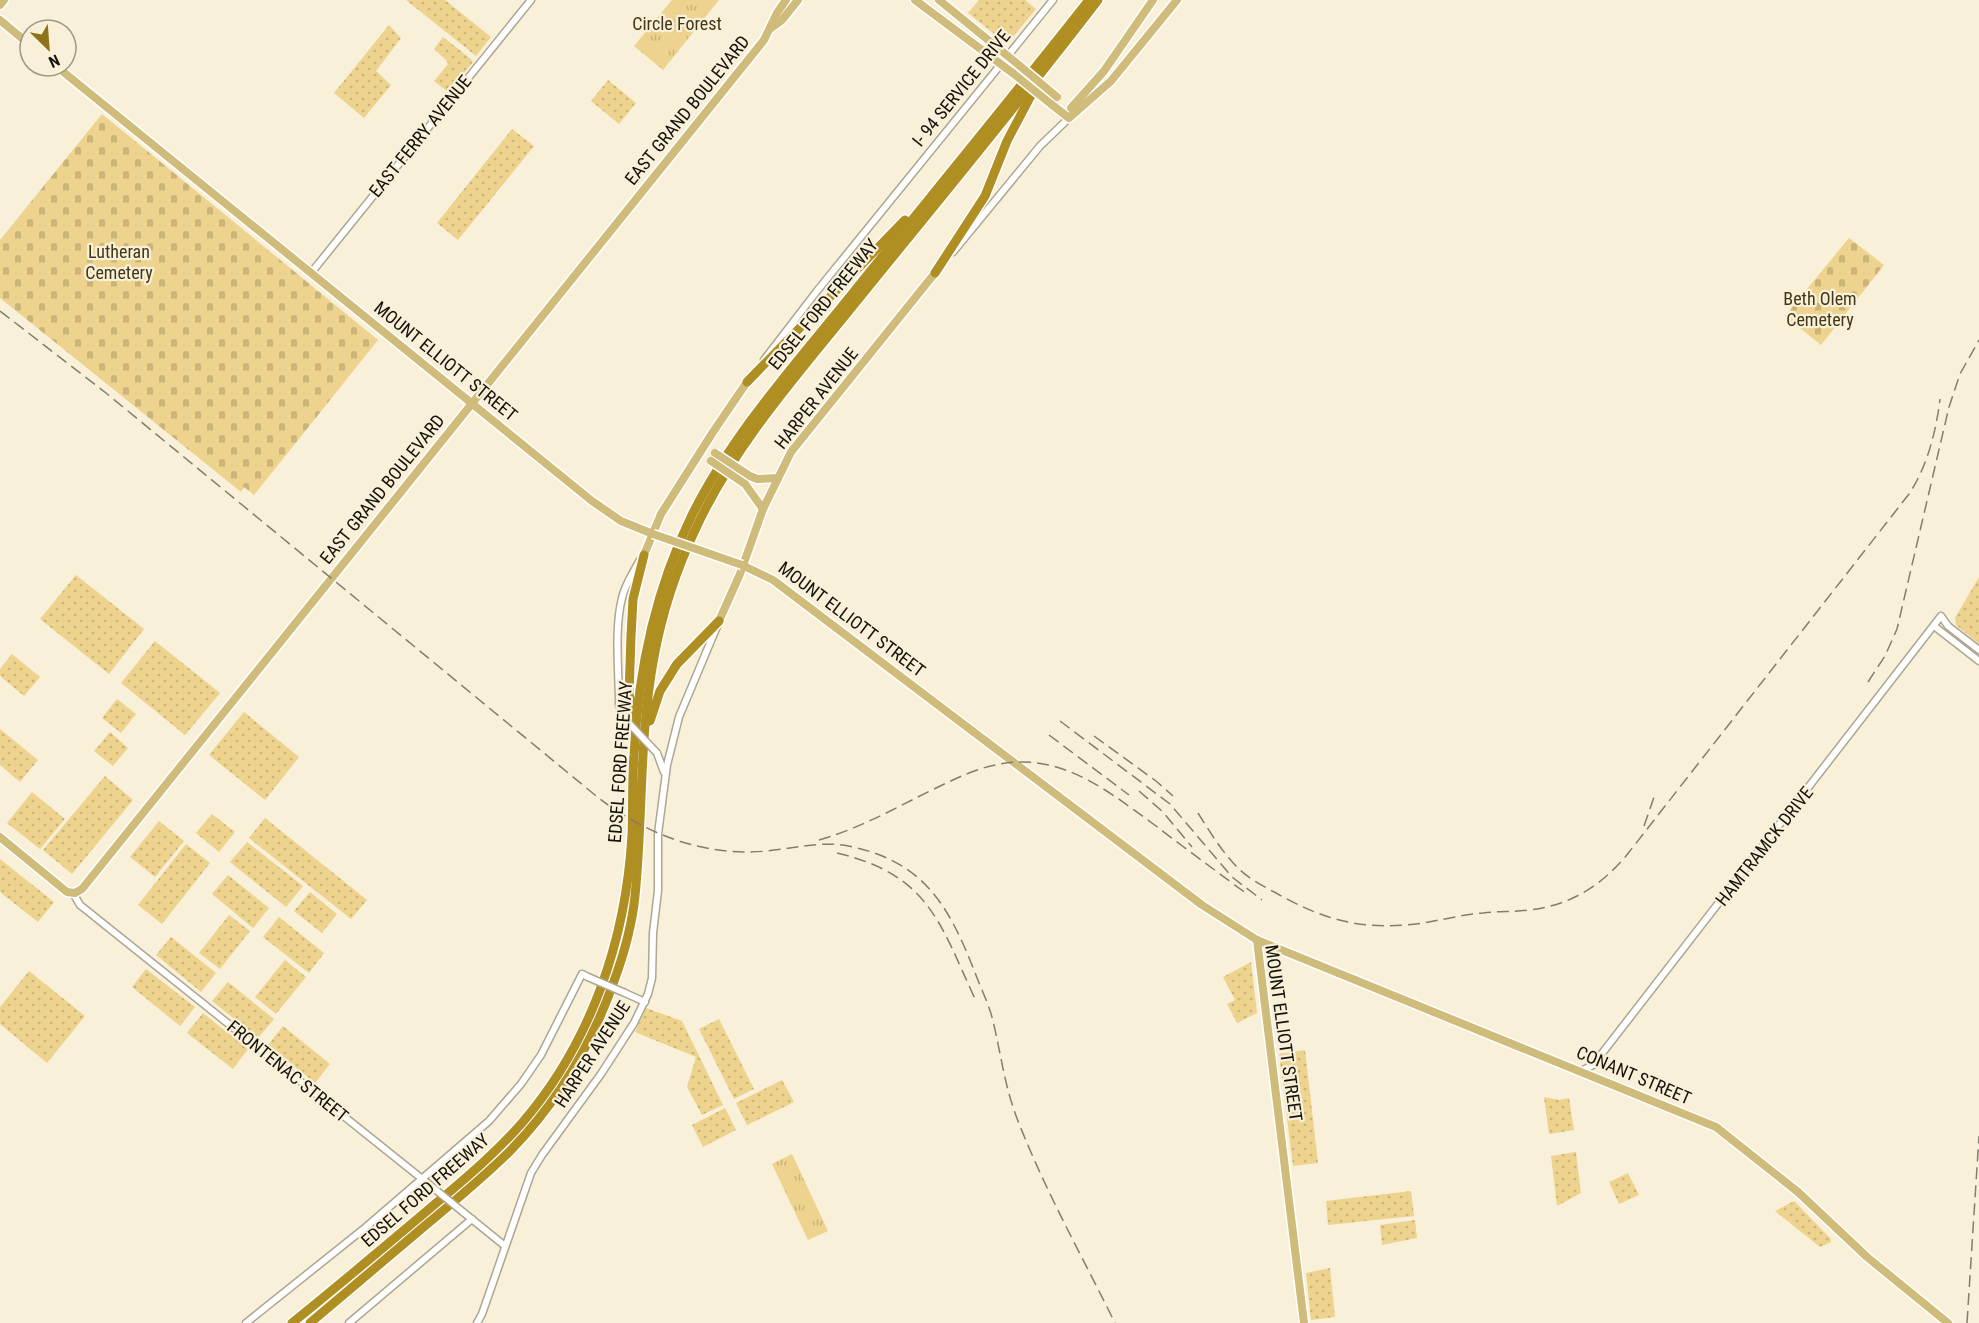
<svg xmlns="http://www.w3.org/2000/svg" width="1979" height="1323" viewBox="0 0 1979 1323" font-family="'Roboto Condensed',sans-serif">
<defs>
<pattern id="grass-dots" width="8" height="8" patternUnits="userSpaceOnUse" patternTransform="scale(1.5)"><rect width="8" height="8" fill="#edd38d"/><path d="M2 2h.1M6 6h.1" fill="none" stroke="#cab478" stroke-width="1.8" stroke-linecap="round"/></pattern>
<pattern id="cemetery-stones" width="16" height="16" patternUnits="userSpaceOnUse" patternTransform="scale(1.5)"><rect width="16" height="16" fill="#edd38d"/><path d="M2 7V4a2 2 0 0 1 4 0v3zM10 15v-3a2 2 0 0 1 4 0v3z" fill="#cab478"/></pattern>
<pattern id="park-tufts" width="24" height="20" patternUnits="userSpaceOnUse" patternTransform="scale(1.5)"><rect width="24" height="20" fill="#edd38d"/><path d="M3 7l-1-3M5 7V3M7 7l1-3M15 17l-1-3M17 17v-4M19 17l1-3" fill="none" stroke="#cab478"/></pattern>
</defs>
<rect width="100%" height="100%" fill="#f9f0d9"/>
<g fill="url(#grass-dots)">
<path d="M 406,0 L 445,0 L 491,37 L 476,56 Z"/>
<path d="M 979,0 L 1025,0 L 1036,9 L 1007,44 L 968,13 Z"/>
<path d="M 389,25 L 401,38 L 376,71 L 391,85 L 364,118 L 334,93 Z"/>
<path d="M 443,37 L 471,59 L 473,62 L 448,92 L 434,81 L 448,64 L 446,60 L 434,49 Z"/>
<path d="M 608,80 L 636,103 L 619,124 L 591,101 Z"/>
<path d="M 512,129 L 534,146 L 458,240 L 437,223 Z"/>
<path d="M 76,575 L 144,629 L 109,674 L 40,619 Z"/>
<path d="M 1979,577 L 1979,644 L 1956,625 L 1955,618 Z"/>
<path d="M 155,641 L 220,693 L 185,735 L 121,683 Z"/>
<path d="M 12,654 L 40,677 L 24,696 L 0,676 L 0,669 Z"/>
<path d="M 117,699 L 136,714 L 121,733 L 102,718 Z"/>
<path d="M 244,712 L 299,757 L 265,800 L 209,755 Z"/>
<path d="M 0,729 L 38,760 L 20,782 L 0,765 Z"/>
<path d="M 110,732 L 128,748 L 113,766 L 94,751 Z"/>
<path d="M 105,776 L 133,800 L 72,874 L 43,850 Z"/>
<path d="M 32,792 L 65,819 L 40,849 L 7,823 Z"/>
<path d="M 212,814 L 235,832 L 219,852 L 196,833 Z"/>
<path d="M 265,818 L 367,900 L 351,919 L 249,838 Z"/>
<path d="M 159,821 L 184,841 L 155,877 L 130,857 Z"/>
<path d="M 247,842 L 303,886 L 286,907 L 230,862 Z"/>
<path d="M 186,844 L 210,863 L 162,924 L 138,905 Z"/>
<path d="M 0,859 L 54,902 L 38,922 L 0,892 Z"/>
<path d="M 228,875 L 269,908 L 253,928 L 212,894 Z"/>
<path d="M 310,892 L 337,914 L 322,933 L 294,911 Z"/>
<path d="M 229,915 L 250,931 L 220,969 L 199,953 Z"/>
<path d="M 279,917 L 324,953 L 309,973 L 263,937 Z"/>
<path d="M 171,937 L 216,973 L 201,992 L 156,955 Z"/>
<path d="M 285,960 L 306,977 L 276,1014 L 255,997 Z"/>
<path d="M 1251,962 L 1257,1013 L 1237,1023 L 1227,1004 L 1235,1000 L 1223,977 Z"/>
<path d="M 146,969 L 195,1007 L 180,1026 L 132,987 Z"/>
<path d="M 29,971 L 85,1016 L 47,1063 L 0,1024 L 0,1007 Z"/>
<path d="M 228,982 L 274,1019 L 258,1038 L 212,1001 Z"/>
<path d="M 646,1008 L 682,1021 L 723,1105 L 702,1115 L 687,1087 L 696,1057 L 635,1032 Z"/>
<path d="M 203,1013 L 248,1049 L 233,1069 L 187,1033 Z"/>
<path d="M 719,1019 L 754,1089 L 734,1099 L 699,1029 Z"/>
<path d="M 283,1026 L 330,1064 L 315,1083 L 268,1045 Z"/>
<path d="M 1305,1050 L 1318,1163 L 1293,1166 L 1279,1054 Z"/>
<path d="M 782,1080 L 794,1102 L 747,1125 L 736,1103 Z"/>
<path d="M 1544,1097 L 1559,1100 L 1569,1098 L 1574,1130 L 1549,1134 Z"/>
<path d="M 725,1108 L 736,1130 L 703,1147 L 692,1125 Z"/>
<path d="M 1576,1152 L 1581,1193 L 1557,1206 L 1551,1156 Z"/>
<path d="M 1628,1173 L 1639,1195 L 1619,1204 L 1609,1182 Z"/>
<path d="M 1411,1191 L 1414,1216 L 1328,1225 L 1326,1201 Z"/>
<path d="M 1794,1201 L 1831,1239 L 1831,1242 L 1820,1247 L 1775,1211 Z"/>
<path d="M 1415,1220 L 1417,1238 L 1382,1245 L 1380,1225 Z"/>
<path d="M 1330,1268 L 1335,1317 L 1311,1320 L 1306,1273 Z"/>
</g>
<g fill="url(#cemetery-stones)">
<path d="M 102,114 L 378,340 L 254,495 L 244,487 L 241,492 L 0,298 L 0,240 Z"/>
<path d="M 1849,238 L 1884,265 L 1821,345 L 1785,316 Z"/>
</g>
<g fill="url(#park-tufts)">
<path d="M 672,0 L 719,0 L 663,70 L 634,46 Z"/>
<path d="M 792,1154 L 828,1231 L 808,1240 L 772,1164 Z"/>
</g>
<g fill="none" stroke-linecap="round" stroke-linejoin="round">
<defs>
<g id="minor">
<path d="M 953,252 L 1040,146 L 1069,118"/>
<path d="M 311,273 L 531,0"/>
<path d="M 764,360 L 817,291 L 1053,0"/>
<path d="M 1934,626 L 1979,661"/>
<path d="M 624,718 L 619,705 C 619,672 614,630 622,598 C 625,584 633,573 640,560"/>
<path d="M 657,753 L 664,772"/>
<path d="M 73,893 L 80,905 L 431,1186"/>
<path d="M 625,993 L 645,1002"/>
<path d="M 1581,1071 L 1593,1065 L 1941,616 L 1948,626 L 1979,650"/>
<path d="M 463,1212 L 505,1246"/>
<path d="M 246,1323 L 366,1227 L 489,1121 L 521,1084 L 541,1055 L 582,974 L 588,977"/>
<path d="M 349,1323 L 472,1219"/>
<path d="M 477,1323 L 482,1314 L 531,1173 L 542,1155 L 601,1074 L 634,1023 L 648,994 L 652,978 L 653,933 L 658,891 L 658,834 L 667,765 L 679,717 L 718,624"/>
</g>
<g id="major">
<path d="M 915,0 L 1014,74"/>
<path d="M 939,0 L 1020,66"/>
<path d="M 0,5 L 4,0"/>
<path d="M 0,20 L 30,45"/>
<path d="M 771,28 L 782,20 L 798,0"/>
<path d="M 56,66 L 592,501 L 621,521 L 653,534"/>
<path d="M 1051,104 L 1069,118 L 1111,81 L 1177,0"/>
<path d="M 1071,108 L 1104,71 L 1153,0"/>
<path d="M 750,476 L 757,479 L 778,478"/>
<path d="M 745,484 L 763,509"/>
<path d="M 644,555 L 661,514 L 713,432 L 747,382"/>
<path d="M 742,565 L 773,580 L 1202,905 L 1257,940 L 1716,1127 L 1798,1192 L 1867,1257 L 1948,1323"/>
<path d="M 719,621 L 740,574 L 763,509 L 791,452 L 935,273"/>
<path d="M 0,837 L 67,892 L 75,893 L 82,889 L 764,40 L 777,13 L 786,0"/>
<path d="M 1257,940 L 1304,1323"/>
</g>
<g id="highway">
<path d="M 935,273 L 985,196 L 1007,141 L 1035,88"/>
<path d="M 747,382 L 905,220"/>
<path d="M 636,715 L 629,695 L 631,636 L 633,599 L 644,555"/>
<path d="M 650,721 L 660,691 L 677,664 L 719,621"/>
<path d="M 292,1323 C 338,1286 383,1248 428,1210 C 461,1182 494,1155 522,1123 C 591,1043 626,940 632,835 C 633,809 632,782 634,755 C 638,672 655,590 692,515 C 733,433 795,365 852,294 C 931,196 1011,99 1089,0"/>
<path d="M 310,1323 C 347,1292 383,1261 420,1230 C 451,1204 482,1179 510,1151 C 557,1103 592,1044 614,981 C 624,954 632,925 635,896 C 643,817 639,736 654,657 C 662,613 677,568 696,528 C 733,448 793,380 848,312 C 932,208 1017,106 1098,0"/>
</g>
</defs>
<use href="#minor" stroke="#ada690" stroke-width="9"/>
<use href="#major" stroke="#fff" stroke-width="11"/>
<use href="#highway" stroke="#fff" stroke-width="12"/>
<use href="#minor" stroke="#fff" stroke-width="6"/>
<use href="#major" stroke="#cfbb7a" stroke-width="8"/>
<use href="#highway" stroke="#af8e22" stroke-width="9"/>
<g stroke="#837d6e" stroke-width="1.5" stroke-dasharray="12 6" stroke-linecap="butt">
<path d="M 0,311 L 106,393 L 595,795 C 644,834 704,857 767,851 C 796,848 824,840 853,847 C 925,863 949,907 974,970 C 980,987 989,1004 993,1021 C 1002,1059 1005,1090 1020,1126 C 1047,1194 1083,1258 1115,1323"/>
<path d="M 1868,682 L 1885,656 L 1897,629 L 1949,407 L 1960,374 L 1979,340"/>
<path d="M 1060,721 L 1170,804 L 1232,877 L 1262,900"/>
<path d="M 1049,735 L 1129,795"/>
<path d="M 1094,736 L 1156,781 L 1173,796"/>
<path d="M 1139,791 L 1163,812 L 1192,847"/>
<path d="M 1198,813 C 1210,832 1222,852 1238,868 C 1249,879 1263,886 1276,893 C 1320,918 1356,929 1406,925 C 1432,923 1457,915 1483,913 C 1498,911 1513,912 1529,910 C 1568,906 1600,887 1626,856 L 1909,494 C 1927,467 1936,432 1940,399"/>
<path d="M 1644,826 L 1654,797"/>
<path d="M 819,840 C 872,825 918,794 969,773 C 1047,742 1096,782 1156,826 C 1186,849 1216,871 1247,894"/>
<path d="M 837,853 C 930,875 940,924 976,1001"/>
<path d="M 1967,1323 L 1979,1136"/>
</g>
<defs>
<g id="minor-bridge">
<path d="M 624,718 L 657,753"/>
<path d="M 588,977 L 625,993"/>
<path d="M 431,1186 L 463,1212"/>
</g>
<g id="major-bridge">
<path d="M 1020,66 L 1057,97"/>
<path d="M 1014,74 L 1051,104"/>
<path d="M 715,453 L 750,476"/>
<path d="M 711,461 L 745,484"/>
<path d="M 653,534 L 742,565"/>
</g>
</defs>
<use href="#minor-bridge" stroke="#ada690" stroke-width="9" stroke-linecap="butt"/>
<use href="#major-bridge" stroke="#fff" stroke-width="11" stroke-linecap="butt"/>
<use href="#minor-bridge" stroke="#fff" stroke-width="6"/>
<use href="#major-bridge" stroke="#cfbb7a" stroke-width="8"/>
</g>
<g text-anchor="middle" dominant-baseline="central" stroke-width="4.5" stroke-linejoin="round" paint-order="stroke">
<g font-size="18" fill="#413615" stroke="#f9f0d9">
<text x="677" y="23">Circle Forest</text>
<text x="119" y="251">Lutheran<tspan x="119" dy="21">Cemetery</tspan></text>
<text x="1820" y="298">Beth Olem<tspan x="1820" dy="21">Cemetery</tspan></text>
</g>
<g font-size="18" fill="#15120a" stroke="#f9f0d9">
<text transform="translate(961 88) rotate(-51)">I- 94 SERVICE DRIVE</text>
<text transform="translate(687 110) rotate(-51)">EAST GRAND BOULEVARD</text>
<text transform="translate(420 136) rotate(-51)">EAST FERRY AVENUE</text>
<text transform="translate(823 304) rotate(-51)">EDSEL FORD FREEWAY</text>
<text transform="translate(446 361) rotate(39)">MOUNT ELLIOTT STREET</text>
<text transform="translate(816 398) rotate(-52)">HARPER AVENUE</text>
<text transform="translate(382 489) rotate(-51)">EAST GRAND BOULEVARD</text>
<text transform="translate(852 619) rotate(37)">MOUNT ELLIOTT STREET</text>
<text transform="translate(620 762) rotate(-86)">EDSEL FORD FREEWAY</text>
<text transform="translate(1764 846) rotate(-52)">HAMTRAMCK DRIVE</text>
<text transform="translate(1284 1033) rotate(82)">MOUNT ELLIOTT STREET</text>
<text transform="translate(592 1054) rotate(-57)">HARPER AVENUE</text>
<text transform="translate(288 1071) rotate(39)">FRONTENAC STREET</text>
<text transform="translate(1634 1075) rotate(23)">CONANT STREET</text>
<text transform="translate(425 1190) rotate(-41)">EDSEL FORD FREEWAY</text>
</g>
</g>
<g transform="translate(48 48) rotate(155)"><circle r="28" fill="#f9f0d9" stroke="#9e9786" stroke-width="1.5"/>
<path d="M0-4.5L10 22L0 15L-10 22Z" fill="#8f7318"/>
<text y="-9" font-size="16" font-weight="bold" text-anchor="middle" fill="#15120a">N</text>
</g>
</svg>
